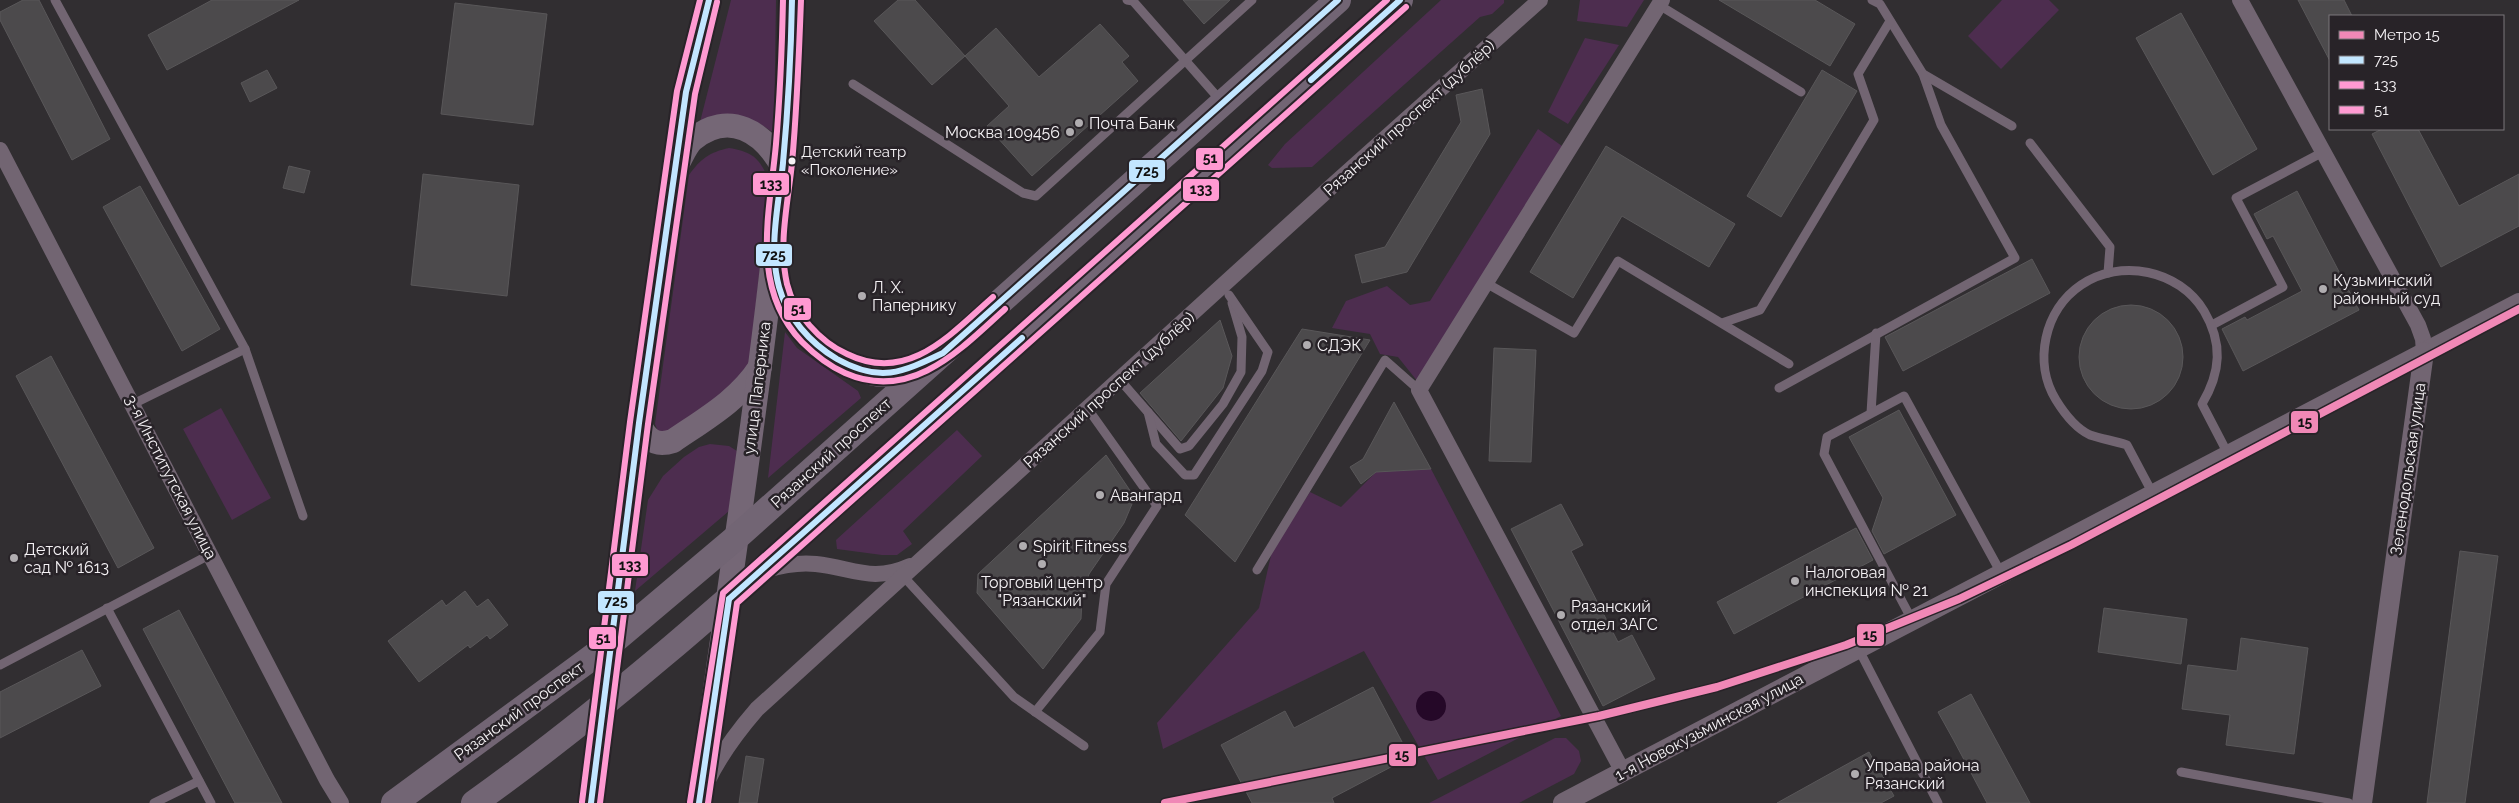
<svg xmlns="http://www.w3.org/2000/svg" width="2519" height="803" viewBox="0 0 2519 803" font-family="Raleway,sans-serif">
<rect width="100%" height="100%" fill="#312e31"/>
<g fill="#4d2d4f">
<path d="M 731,0 L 776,0 L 774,133 L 760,124 L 700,122 Z"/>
<path d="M 1441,0 L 1504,0 L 1504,3 L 1492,14 L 1480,17 L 1312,167 L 1272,168 L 1268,165 L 1285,144 Z"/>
<path d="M 1580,0 L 1644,0 L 1627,27 L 1577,21 Z"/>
<path d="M 2002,0 L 2049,0 L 2059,10 L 2001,69 L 1968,36 Z"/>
<path d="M 1585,38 L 1619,45 L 1568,124 L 1548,112 Z"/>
<path d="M 1538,129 L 1562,146 L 1418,382 L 1398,357 L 1380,354 L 1370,334 L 1332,328 L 1346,301 L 1387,286 L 1410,305 L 1430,301 Z"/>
<path d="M 729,148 C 753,152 761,159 769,182 L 749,370 L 742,378 L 669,434 L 659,434 L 655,424 L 689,175 C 700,159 710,152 729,148 Z"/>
<path d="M 785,332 L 797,348 L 858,391 L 861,398 L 768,478 Z"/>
<path d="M 221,408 L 271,498 L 232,520 L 183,429 Z"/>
<path d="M 957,430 L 982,456 L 903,531 L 912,544 L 897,555 L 882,555 L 837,549 L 836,540 Z"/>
<path d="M 710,444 L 729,446 L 737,451 L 729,511 L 635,591 L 648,500 L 663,476 L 684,457 L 699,447 Z"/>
<path d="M 1431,469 L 1561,716 L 1438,780 L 1364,651 L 1163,749 L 1157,723 L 1259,608 L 1272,551 L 1310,492 L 1341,507 L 1376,472 Z"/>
<path d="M 1555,738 L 1566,738 L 1579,751 L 1581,761 L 1574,774 L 1519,803 L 1429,803 Z"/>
</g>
<circle fill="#250828" cx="1431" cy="706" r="15"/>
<g fill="#4c4a4c" stroke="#595759">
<path d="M 23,0 L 39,0 L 110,139 L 72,160 L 0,20 L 0,12 Z"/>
<path d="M 212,0 L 299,0 L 167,70 L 148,35 Z"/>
<path d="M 898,0 L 915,0 L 965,56 L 932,85 L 874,21 Z"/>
<path d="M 1183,0 L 1230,0 L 1204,24 Z"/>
<path d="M 1719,0 L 1815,0 L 1855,24 L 1830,66 Z"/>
<path d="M 2298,0 L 2344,0 L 2352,16 L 2330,16 L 2330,61 Z"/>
<path d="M 455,3 L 547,14 L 533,125 L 441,114 Z"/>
<path d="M 2181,13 L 2257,149 L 2213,175 L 2136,38 Z"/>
<path d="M 1100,24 L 1129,56 L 1122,62 L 1138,81 L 1032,176 L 987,126 L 1009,106 L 965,56 L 996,28 L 1039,77 Z"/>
<path d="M 267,70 L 277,88 L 250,102 L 241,83 Z"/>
<path d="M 1822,70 L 1857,91 L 1781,217 L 1747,196 Z"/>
<path d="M 1482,89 L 1490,134 L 1407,272 L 1362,283 L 1355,255 L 1385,247 L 1461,122 L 1456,95 Z"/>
<path d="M 2382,129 L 2418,129 L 2459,206 L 2519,174 L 2519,226 L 2441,267 L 2372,134 Z"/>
<path d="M 1606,146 L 1735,224 L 1709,267 L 1622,216 L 1573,298 L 1530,272 Z"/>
<path d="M 289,166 L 310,171 L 304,193 L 283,188 Z"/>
<path d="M 423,174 L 519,185 L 507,296 L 411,285 Z"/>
<path d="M 140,186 L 220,329 L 182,351 L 103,207 Z"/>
<path d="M 2297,191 L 2359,310 L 2243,371 L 2222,329 L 2245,317 L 2247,320 L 2302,291 L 2273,236 L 2267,239 L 2254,214 Z"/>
<path d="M 2032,259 L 2050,293 L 1903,371 L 1885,337 Z"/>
<circle cx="2131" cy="357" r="52"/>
<path d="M 1220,320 L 1232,356 L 1223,388 L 1181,441 L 1140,393 Z"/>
<path d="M 1302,329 L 1370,340 L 1235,562 L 1185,515 Z"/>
<path d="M 1494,348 L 1536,350 L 1531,462 L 1489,461 Z"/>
<path d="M 51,356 L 154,548 L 118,568 L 16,376 Z"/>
<path d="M 1394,402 L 1431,469 L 1376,472 L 1361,484 L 1350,467 L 1363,459 Z"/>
<path d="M 1899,410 L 1956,515 L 1884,554 L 1872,531 L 1883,498 L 1849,437 Z"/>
<path d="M 1106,455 L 1131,492 L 1132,504 L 1124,523 L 1089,574 L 1082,597 L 1081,619 L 1043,669 L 977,593 L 978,574 Z"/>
<path d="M 1561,504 L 1583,545 L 1571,551 L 1618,642 L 1632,635 L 1655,679 L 1603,706 L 1511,529 Z"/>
<path d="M 1856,528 L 1873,560 L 1734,634 L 1717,602 Z"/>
<path d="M 2460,551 L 2498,556 L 2465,803 L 2427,803 Z"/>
<path d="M 465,591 L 477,607 L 488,599 L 508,625 L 490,639 L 487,635 L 470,648 L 468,645 L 419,682 L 388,641 L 442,600 L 446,606 Z"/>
<path d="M 2104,608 L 2187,619 L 2181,664 L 2098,652 Z"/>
<path d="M 179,610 L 282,803 L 235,803 L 143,629 Z"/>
<path d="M 2241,638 L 2308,648 L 2294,754 L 2226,745 L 2230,715 L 2182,709 L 2188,665 L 2237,671 Z"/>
<path d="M 82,650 L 101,686 L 0,738 L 0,692 Z"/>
<path d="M 1373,687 L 1410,757 L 1332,798 L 1334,803 L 1252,803 L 1221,745 L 1285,711 L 1294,728 Z"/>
<path d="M 1971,694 L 2030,803 L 1987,803 L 1953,739 L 1938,712 Z"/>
<path d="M 1869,752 L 1894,796 L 1881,803 L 1777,803 Z"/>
<path d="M 746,756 L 764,759 L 757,803 L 739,803 Z"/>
</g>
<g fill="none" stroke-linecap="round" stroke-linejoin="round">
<g stroke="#726572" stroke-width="9">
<path d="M 55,0 L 245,349 L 303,516"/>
<path d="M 1127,0 L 1133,1 L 1221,101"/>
<path d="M 1872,0 L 1880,4 L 1923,74 L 2012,126"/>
<path d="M 1659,5 L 1801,92"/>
<path d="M 853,84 L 1023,193 L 1036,196 L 1252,0"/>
<path d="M 2030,143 L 2110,247 L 2108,273"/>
<path d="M 1486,283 L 1574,333 L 1618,261 L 1789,364"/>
<path d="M 1722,323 L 1760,310 L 1874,120 L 1858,74 L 1890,21"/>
<path d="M 2212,325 L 2283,287 L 2236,198 L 2325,151"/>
<path d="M 1120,380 L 1180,449 L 1189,446 L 1223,404 L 1241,372 L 1242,337 L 1232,303"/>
<path d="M 1779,388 L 2015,258 L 1941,125 L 1923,74"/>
<path d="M 133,404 L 245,349"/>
<path d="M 1148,412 L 1156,444 L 1185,475 L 1194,475 L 1262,371 L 1268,352 L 1229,295"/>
<path d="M 1871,413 L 1876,333"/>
<path d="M 2153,494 L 2127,445 C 2115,441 2102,439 2090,435 C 2075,428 2064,413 2056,400 C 2033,363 2044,310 2081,285 C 2121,258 2179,270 2204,311 C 2223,343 2221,372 2202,404 L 2228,454"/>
<path d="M 1257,570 L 1385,360 L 1419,390"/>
<path d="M 904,577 L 1014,697 L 1084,746"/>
<path d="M 107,608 L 211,803"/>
<path d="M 1912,620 L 1824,454 L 1827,437 L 1904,396 L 2001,573"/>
<path d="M 1858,648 L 1938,803"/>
<path d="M 0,665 L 211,554"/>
<path d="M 1035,712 L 1100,632 L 1106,584 L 1157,506 L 1088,409"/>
<path d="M 2181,772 L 2349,803"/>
<path d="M 154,803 L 199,781"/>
</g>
<g stroke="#726572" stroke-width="16">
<path d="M 2240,0 L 2418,325 L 2423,339 L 2424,352"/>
<path d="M 0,150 L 327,780 L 341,803"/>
<path d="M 766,570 C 783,565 799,562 816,564 C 853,568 872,583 910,566"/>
<path d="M 1623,772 L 1419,390 L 1662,0"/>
<path d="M 707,782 C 720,755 737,732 757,709 L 1332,186 L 1540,0"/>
</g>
<g stroke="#726572" stroke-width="20">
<path d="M 1563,803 L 2519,303"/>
<path d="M 2362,803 L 2424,352"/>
</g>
<g stroke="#756776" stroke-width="24">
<path d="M 678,163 C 682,156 686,146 692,140 C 729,109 764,132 783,168"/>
<path d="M 776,271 C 783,314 810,348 851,366 C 860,370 873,375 884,375 C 901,375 915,367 931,360"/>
<path d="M 639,423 C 646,439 655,447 673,441 C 705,419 739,400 760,367"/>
<path d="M 591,803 L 639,423 L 686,92 L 709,0"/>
<path d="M 699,803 C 723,627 751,452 771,275 C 781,184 791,92 792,0"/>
</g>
<g stroke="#726574" stroke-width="26">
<path d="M 394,803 L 610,644 L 738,536 L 1338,0"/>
<path d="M 474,803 C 623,697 758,573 895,451 C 1063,301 1232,151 1400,0"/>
</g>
<defs>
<g id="bus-1">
<path d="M 792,0 C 791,54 788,109 783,163 C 779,203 768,246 779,287 C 787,317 810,343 837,359 C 880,383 901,373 943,353 L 1338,0"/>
<path d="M 1311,80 L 1400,0"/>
<path d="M 729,599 L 1022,338"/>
<path d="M 591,803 L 639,423 L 686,92 L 709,0"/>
<path d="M 699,803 L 729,599"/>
</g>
<g id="bus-2">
<path d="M 783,0 C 782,48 780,96 776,144 C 770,212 749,287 802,342 C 814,354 829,366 845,373 C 911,402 959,351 1005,309"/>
<path d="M 600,803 L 648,424 L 695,94 L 717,2"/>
<path d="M 708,803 L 737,603 L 1406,7"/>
</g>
<g id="bus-3">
<path d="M 801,0 C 799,55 797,109 792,163 C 788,203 778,244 787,284 C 794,313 820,342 847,354 C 908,384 950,335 993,297"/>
<path d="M 582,802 L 630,422 L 677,91 L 700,0"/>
<path d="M 690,802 L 723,593 L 1387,0"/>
</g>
</defs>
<use href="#bus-1" stroke="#282328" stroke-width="10"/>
<use href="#bus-2" stroke="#282328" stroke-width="10"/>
<use href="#bus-3" stroke="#282328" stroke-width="10"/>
<use href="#bus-1" stroke="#c2e6ff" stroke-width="6"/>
<use href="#bus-2" stroke="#ff9ad2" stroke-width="6"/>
<use href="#bus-3" stroke="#ff9ad2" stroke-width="6"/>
<defs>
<path id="metro-1" d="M 1165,803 L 1599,716 L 1717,687 L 1846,645 L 1959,599 L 2071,545 L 2519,309"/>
</defs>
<use href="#metro-1" stroke="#282328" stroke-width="11"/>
<use href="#metro-1" stroke="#f088b6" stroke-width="8"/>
</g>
<g fill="#b0adb0" stroke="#282328" stroke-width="2">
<circle cx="1079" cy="123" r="5"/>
<circle cx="1070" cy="132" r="5"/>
<circle cx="2323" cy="289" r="5"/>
<circle cx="862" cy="296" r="5"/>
<circle cx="1307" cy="345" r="5"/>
<circle cx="1100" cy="495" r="5"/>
<circle cx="1023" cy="546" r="5"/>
<circle cx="14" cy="558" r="5"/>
<circle cx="1042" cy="564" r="5"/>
<circle cx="1795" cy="581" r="5"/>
<circle cx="1561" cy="615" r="5"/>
<circle cx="1855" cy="774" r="5"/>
</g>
<circle fill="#f5f2f5" stroke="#282328" stroke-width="2" cx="792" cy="161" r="4.5"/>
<g text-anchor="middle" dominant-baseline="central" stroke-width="5" stroke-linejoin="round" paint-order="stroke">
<g font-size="15" fill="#f5f2f5" stroke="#282328" text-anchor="start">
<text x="801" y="152">Детский театр<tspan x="801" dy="18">«Поколение»</tspan></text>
</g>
<g font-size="16" fill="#f5f2f5" stroke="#282328">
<text transform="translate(1409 118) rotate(-42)">Рязанский проспект (дублёр)</text>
<text transform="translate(757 388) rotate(-83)">улица Паперника</text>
<text transform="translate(1109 390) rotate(-42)">Рязанский проспект (дублёр)</text>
<text transform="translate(831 453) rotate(-42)">Рязанский проспект</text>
<text transform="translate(2408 469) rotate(-82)">Зеленодольская улица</text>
<text transform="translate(171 477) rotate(63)">3-я Институтская улица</text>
<text transform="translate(519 711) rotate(-36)">Рязанский проспект</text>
<text transform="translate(1709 727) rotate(-28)">1-я Новокузьминская улица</text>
</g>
<g font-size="16" fill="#f5f2f5" stroke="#282328" text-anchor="start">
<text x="1089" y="123">Почта Банк</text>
<text x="1060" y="132" text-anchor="end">Москва 109456</text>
<text x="2333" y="280">Кузьминский<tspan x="2333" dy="18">районный суд</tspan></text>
<text x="872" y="287">Л. Х.<tspan x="872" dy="18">Папернику</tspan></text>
<text x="1317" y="345">СДЭК</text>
<text x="1110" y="495">Авангард</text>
<text x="1033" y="546">Spirit Fitness</text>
<text x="24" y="549">Детский<tspan x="24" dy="18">сад № 1613</tspan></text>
<text x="1805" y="572">Налоговая<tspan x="1805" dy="18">инспекция № 21</tspan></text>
<text x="1042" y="582" text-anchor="middle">Торговый центр<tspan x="1042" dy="18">"Рязанский"</tspan></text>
<text x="1571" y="606">Рязанский<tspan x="1571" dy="18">отдел ЗАГС</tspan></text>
<text x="1865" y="765">Управа района<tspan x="1865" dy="18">Рязанский</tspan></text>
</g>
</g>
<g stroke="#282328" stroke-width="2">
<rect x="1195" y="147" width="29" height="24" rx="5" fill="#ff9ad2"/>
<rect x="1128" y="159" width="38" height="24" rx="5" fill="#c2e6ff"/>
<rect x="752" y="172" width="38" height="24" rx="5" fill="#ff9ad2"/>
<rect x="1182" y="178" width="38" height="24" rx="5" fill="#ff9ad2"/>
<rect x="755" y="243" width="38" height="24" rx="5" fill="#c2e6ff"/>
<rect x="783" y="297" width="29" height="24" rx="5" fill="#ff9ad2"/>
<rect x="2290" y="410" width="29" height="24" rx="5" fill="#f088b6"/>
<rect x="611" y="553" width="38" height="24" rx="5" fill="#ff9ad2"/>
<rect x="597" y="590" width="38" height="24" rx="5" fill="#c2e6ff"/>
<rect x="1856" y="623" width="29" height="24" rx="5" fill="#f088b6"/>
<rect x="588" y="626" width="29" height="24" rx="5" fill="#ff9ad2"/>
<rect x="1388" y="743" width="29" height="24" rx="5" fill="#f088b6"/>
</g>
<g font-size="14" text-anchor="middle" font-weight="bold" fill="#111">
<text x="1210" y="163">51</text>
<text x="1147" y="176">725</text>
<text x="771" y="189">133</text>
<text x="1201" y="194">133</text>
<text x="774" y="260">725</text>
<text x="798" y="314">51</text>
<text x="2305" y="427">15</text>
<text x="630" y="570">133</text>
<text x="616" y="606">725</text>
<text x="1870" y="640">15</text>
<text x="603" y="643">51</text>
<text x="1402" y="760">15</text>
</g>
<rect x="2329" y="15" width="175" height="115" fill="#282328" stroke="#7a767a"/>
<rect x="2339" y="31" width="25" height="8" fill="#f088b6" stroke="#7a767a"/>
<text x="2374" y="40" font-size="15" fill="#f5f2f5">Метро 15</text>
<rect x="2339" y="56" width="25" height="8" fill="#c2e6ff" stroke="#7a767a"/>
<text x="2374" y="65" font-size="15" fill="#f5f2f5">725</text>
<rect x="2339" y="81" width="25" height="8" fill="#ff9ad2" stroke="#7a767a"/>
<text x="2374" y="90" font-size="15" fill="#f5f2f5">133</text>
<rect x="2339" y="106" width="25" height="8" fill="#ff9ad2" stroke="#7a767a"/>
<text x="2374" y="115" font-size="15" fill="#f5f2f5">51</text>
</svg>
